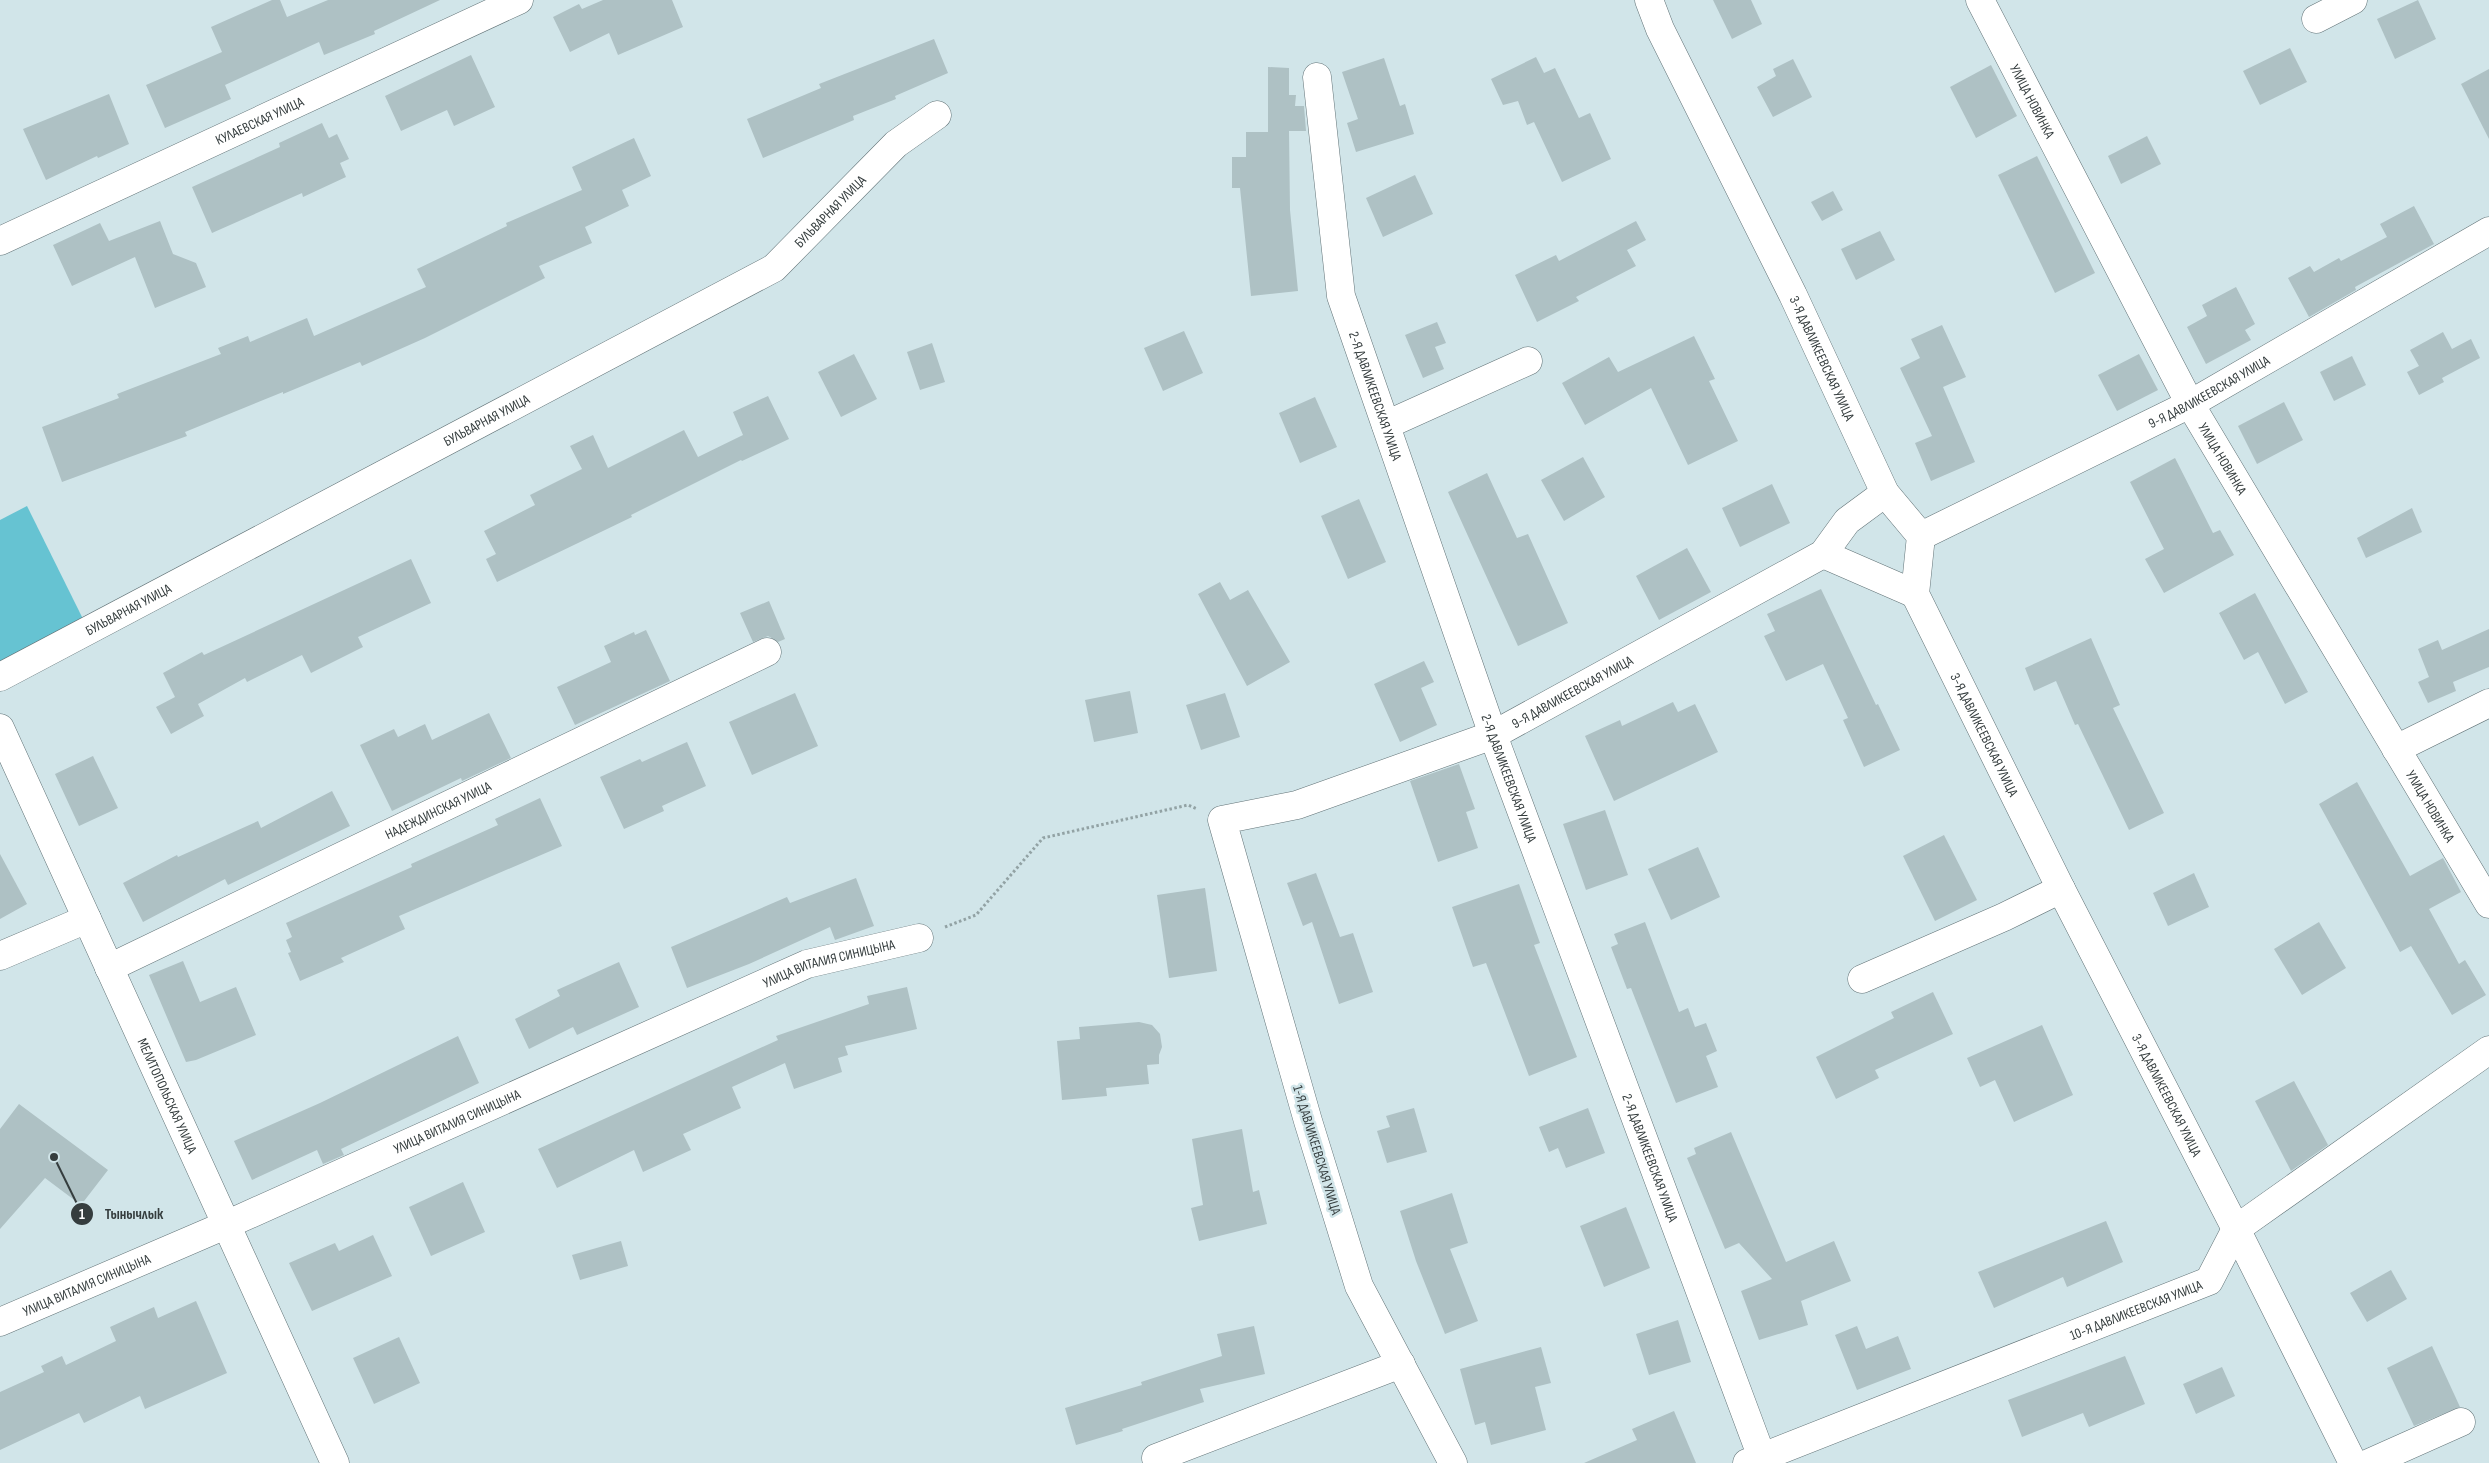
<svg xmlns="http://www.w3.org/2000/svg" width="2489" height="1463" viewBox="0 0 2489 1463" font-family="'Sofia Sans Condensed',sans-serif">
<rect width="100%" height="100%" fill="#d1e5e9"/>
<path fill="#66c3d2" d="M 27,506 L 84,621 L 0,663 L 0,520 Z"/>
<g fill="#aec1c4">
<path d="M 272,0 L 280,0 L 287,17 L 328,0 L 440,0 L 374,31 L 375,34 L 324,55 L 319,42 L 225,85 L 231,99 L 165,128 L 146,85 L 222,52 L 211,27 Z"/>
<path d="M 603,0 L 672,0 L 683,27 L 618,55 L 609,33 L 570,52 L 553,17 L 579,4 L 582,9 Z"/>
<path d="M 1713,0 L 1751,0 L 1762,24 L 1732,39 Z"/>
<path d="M 2418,0 L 2436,39 L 2395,59 L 2377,19 Z"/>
<path d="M 934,39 L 948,73 L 895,96 L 896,99 L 853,116 L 854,120 L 763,158 L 747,119 L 821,88 L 819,84 Z"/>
<path d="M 2290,48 L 2307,82 L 2260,105 L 2243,71 Z"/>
<path d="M 471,55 L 495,107 L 454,126 L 447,110 L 401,131 L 385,96 Z"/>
<path d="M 1536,57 L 1544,73 L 1555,68 L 1579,118 L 1590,113 L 1611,159 L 1562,182 L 1534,122 L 1527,125 L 1518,101 L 1503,105 L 1491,79 Z"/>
<path d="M 1384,58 L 1400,106 L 1405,104 L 1414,134 L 1356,152 L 1347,123 L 1358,119 L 1342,72 Z"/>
<path d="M 1793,59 L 1812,97 L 1773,117 L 1757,87 L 1776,76 L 1773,69 Z"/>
<path d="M 1991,65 L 2017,116 L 1976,138 L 1950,87 Z"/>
<path d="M 1268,67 L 1289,68 L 1289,95 L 1296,95 L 1295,106 L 1304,106 L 1306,131 L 1289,131 L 1290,210 L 1298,291 L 1251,296 L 1240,188 L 1232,188 L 1232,157 L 1246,157 L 1246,132 L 1268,132 Z"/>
<path d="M 2489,69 L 2489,139 L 2461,84 Z"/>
<path d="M 109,94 L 129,144 L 98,158 L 97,156 L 46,180 L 23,129 Z"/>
<path d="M 322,123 L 329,138 L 337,134 L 349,159 L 340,163 L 346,177 L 303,197 L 302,193 L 212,233 L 192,187 L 280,147 L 279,143 Z"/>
<path d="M 2147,136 L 2161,164 L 2121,184 L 2108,156 Z"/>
<path d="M 634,138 L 651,176 L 622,190 L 629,206 L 585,227 L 592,243 L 539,266 L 545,278 L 425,338 L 362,366 L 360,362 L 283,394 L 283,392 L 185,432 L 187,436 L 62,482 L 42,427 L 119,398 L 117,394 L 221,354 L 218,348 L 248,336 L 250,342 L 307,318 L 314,336 L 426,287 L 417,269 L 507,226 L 506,223 L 582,190 L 572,167 Z"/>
<path d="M 2037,156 L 2095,273 L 2055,293 L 1998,175 Z"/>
<path d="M 1415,175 L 1433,214 L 1383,237 L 1366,198 Z"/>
<path d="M 1833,191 L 1843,210 L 1822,221 L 1811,202 Z"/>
<path d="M 2414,206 L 2434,244 L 2355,287 L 2356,290 L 2309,317 L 2288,278 L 2310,266 L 2314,272 L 2339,258 L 2341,261 L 2387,237 L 2380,224 Z"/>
<path d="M 160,221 L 173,254 L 196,263 L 206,287 L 155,308 L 135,257 L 72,286 L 53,245 L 100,223 L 109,241 Z"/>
<path d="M 1636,221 L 1646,240 L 1627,250 L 1636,266 L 1576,297 L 1579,301 L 1537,322 L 1515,275 L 1556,255 L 1559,261 Z"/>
<path d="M 1880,231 L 1895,260 L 1856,280 L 1841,249 Z"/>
<path d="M 2236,287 L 2255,324 L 2245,330 L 2251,340 L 2206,364 L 2187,327 L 2207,316 L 2202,305 Z"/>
<path d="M 1437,322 L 1446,343 L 1435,347 L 1444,369 L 1423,378 L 1405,335 Z"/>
<path d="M 1942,325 L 1966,377 L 1943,387 L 1975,462 L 1931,481 L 1915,443 L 1932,436 L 1900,368 L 1920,358 L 1911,339 Z"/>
<path d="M 1184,331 L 1203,373 L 1163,391 L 1144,348 Z"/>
<path d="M 2443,332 L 2452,349 L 2471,339 L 2480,358 L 2442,378 L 2444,382 L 2419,395 L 2407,372 L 2419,366 L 2410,350 Z"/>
<path d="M 1694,336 L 1715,379 L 1709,381 L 1738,441 L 1688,465 L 1651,388 L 1585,425 L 1562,383 L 1609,357 L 1618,372 Z"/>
<path d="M 932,343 L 945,382 L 920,390 L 907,352 Z"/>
<path d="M 854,354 L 877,399 L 841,417 L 818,372 Z"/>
<path d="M 2139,354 L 2158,390 L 2117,411 L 2098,375 Z"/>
<path d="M 2352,356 L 2366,385 L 2334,401 L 2320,372 Z"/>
<path d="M 768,396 L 789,439 L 742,461 L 741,460 L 631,515 L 632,517 L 497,582 L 486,559 L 496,554 L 484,531 L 535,505 L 530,495 L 582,469 L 570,446 L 593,435 L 608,468 L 684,430 L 698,457 L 743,435 L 733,412 Z"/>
<path d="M 1315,397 L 1337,447 L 1300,463 L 1279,413 Z"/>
<path d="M 2284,402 L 2303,440 L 2257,464 L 2238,426 Z"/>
<path d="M 1583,457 L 1605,497 L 1564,521 L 1541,480 Z"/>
<path d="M 2175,458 L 2213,533 L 2220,530 L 2234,555 L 2164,593 L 2145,559 L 2164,549 L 2130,482 Z"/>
<path d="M 1487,473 L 1517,538 L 1528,534 L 1568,623 L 1518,646 L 1448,492 Z"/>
<path d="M 1772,484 L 1790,523 L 1740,547 L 1722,508 Z"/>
<path d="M 1359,499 L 1386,562 L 1348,579 L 1321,516 Z"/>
<path d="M 2412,508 L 2422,532 L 2366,558 L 2357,538 Z"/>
<path d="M 1687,548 L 1711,592 L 1659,620 L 1636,576 Z"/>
<path d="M 411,559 L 431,603 L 358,637 L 363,647 L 311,673 L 302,655 L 247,682 L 245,678 L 198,704 L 204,716 L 171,734 L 156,707 L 175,697 L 163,673 L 202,652 L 204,655 Z"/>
<path d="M 1220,582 L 1230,600 L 1248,590 L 1290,662 L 1247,686 L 1198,594 Z"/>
<path d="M 1821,589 L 1876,705 L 1878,704 L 1900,750 L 1864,767 L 1843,720 L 1848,718 L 1823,664 L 1786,681 L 1764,636 L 1775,631 L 1767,614 Z"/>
<path d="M 2255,593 L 2308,692 L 2285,704 L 2258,652 L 2244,660 L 2219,613 Z"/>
<path d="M 769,601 L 785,639 L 778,642 L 768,636 L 753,642 L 740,613 Z"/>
<path d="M 2489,629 L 2489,667 L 2453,682 L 2456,691 L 2428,703 L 2418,682 L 2429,677 L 2418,649 L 2438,640 L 2442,650 Z"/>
<path d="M 646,630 L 670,681 L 575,725 L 557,687 L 611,662 L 604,646 L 634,632 L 635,635 Z"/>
<path d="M 2091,638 L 2120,705 L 2113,708 L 2164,813 L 2129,830 L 2078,724 L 2075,725 L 2056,681 L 2034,691 L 2025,668 Z"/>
<path d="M 1424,661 L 1434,682 L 1421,688 L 1437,725 L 1400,742 L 1374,684 Z"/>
<path d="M 1130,691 L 1138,733 L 1094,742 L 1085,700 Z"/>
<path d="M 795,693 L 818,746 L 752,775 L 729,722 Z"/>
<path d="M 1225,693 L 1240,737 L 1201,750 L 1186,705 Z"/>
<path d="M 1673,702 L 1678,712 L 1695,704 L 1718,752 L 1614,801 L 1585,736 L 1620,720 L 1622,726 Z"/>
<path d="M 489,713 L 511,758 L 462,781 L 461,778 L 392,811 L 360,745 L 394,729 L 398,737 L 425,724 L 432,740 Z"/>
<path d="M 687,742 L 706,786 L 662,806 L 664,811 L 624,829 L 600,777 L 640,759 L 642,762 Z"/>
<path d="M 93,756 L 118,808 L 79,826 L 55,774 Z"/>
<path d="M 1459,764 L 1475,809 L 1466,812 L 1478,848 L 1438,862 L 1410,781 Z"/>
<path d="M 2357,782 L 2410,876 L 2443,858 L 2461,892 L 2429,909 L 2459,964 L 2465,960 L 2486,995 L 2452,1015 L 2411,946 L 2400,952 L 2319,804 Z"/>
<path d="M 332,791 L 350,826 L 228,885 L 225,879 L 143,922 L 123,883 L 177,855 L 178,857 L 258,821 L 261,828 Z"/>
<path d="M 540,798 L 562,846 L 399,916 L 405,929 L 341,958 L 344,962 L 300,981 L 288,953 L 291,952 L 286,940 L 292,937 L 286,923 L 412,867 L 411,864 L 498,825 L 495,819 Z"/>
<path d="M 1605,810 L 1628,875 L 1586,890 L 1563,824 Z"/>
<path d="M 1944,835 L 1977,900 L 1935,921 L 1903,856 Z"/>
<path d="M 1698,847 L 1720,897 L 1671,920 L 1648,869 Z"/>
<path d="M 0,854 L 27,904 L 0,919 Z"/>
<path d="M 1316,873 L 1340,937 L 1353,933 L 1373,992 L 1339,1004 L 1312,922 L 1303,926 L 1287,883 Z"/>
<path d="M 2194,873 L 2209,907 L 2168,926 L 2153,893 Z"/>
<path d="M 856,878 L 874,926 L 835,940 L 830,927 L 749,964 L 687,988 L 671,947 L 787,897 L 790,903 Z"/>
<path d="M 1519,884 L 1540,943 L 1534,945 L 1577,1057 L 1529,1076 L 1486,963 L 1473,967 L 1452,907 Z"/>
<path d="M 1205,888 L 1217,971 L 1169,978 L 1157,895 Z"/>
<path d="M 1645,922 L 1679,1012 L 1688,1008 L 1695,1027 L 1706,1023 L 1717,1051 L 1706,1056 L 1718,1087 L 1676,1103 L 1631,988 L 1627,989 L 1611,947 L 1618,944 L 1614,934 Z"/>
<path d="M 2319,922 L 2346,968 L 2302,995 L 2274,949 Z"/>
<path d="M 183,961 L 200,1002 L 236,987 L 256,1035 L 196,1060 L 186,1062 L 149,975 Z"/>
<path d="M 619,962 L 639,1007 L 577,1035 L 573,1027 L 529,1049 L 515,1019 L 560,996 L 557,990 Z"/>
<path d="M 907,987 L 917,1029 L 845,1046 L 848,1055 L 838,1058 L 842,1072 L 794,1089 L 785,1063 L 732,1087 L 741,1108 L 683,1134 L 691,1150 L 643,1172 L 634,1150 L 557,1188 L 538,1149 L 778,1040 L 776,1036 L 869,1004 L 867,996 Z"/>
<path d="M 1933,992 L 1953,1034 L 1875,1070 L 1879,1078 L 1836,1099 L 1816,1057 L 1894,1018 L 1891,1012 Z"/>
<path d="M 1139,1022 L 1152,1025 L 1160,1034 L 1162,1047 L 1159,1055 L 1159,1064 L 1147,1065 L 1149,1084 L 1106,1088 L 1107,1096 L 1062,1100 L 1057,1041 L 1080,1039 L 1079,1027 Z"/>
<path d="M 2042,1025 L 2073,1095 L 2014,1122 L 1995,1080 L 1980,1087 L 1967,1058 Z"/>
<path d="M 458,1036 L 479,1083 L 341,1149 L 344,1155 L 323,1164 L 317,1150 L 252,1180 L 234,1141 L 320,1103 Z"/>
<path d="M 2294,1081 L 2328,1145 L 2291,1171 L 2255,1101 Z"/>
<path d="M 19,1104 L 108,1170 L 81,1205 L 45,1178 L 0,1229 L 0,1129 Z"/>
<path d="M 1414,1108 L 1427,1152 L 1387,1163 L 1377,1131 L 1390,1127 L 1386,1116 Z"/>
<path d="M 1588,1108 L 1605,1153 L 1566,1168 L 1558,1148 L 1549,1152 L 1539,1127 Z"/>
<path d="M 1242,1129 L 1253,1192 L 1259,1190 L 1267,1224 L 1199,1241 L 1191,1208 L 1203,1205 L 1192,1139 Z"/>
<path d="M 1731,1132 L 1786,1262 L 1834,1241 L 1851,1281 L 1801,1301 L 1808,1325 L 1759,1340 L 1741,1291 L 1772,1279 L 1739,1243 L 1725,1249 L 1687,1158 L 1696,1154 L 1694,1148 Z"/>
<path d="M 463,1182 L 485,1232 L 431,1256 L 409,1207 Z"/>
<path d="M 1452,1193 L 1468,1243 L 1450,1249 L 1478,1321 L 1445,1334 L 1416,1261 L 1400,1211 Z"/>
<path d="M 1626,1207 L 1650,1268 L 1604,1287 L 1580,1226 Z"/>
<path d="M 2106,1221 L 2123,1262 L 2067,1287 L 2063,1277 L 1994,1308 L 1978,1272 Z"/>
<path d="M 373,1235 L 392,1276 L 312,1311 L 289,1263 L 335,1243 L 339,1251 Z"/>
<path d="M 621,1241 L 628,1266 L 580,1280 L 572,1255 Z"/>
<path d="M 2391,1270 L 2407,1299 L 2367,1322 L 2350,1293 Z"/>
<path d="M 196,1301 L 227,1373 L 145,1409 L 140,1396 L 84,1423 L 79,1413 L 0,1450 L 0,1392 L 44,1372 L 41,1366 L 62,1356 L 66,1365 L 116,1341 L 110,1327 L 154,1307 L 158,1318 Z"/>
<path d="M 1678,1320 L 1691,1362 L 1649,1375 L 1636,1334 Z"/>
<path d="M 1254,1326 L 1265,1374 L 1200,1389 L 1204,1402 L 1122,1429 L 1123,1431 L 1076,1445 L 1065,1408 L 1142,1385 L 1141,1382 L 1222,1356 L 1217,1334 Z"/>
<path d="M 1857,1326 L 1866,1349 L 1898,1336 L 1911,1369 L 1857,1390 L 1835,1335 Z"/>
<path d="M 399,1337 L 420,1383 L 374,1404 L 353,1358 Z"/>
<path d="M 2432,1346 L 2460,1407 L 2414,1426 L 2387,1368 Z"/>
<path d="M 1541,1347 L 1551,1383 L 1535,1387 L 1546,1430 L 1491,1445 L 1485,1422 L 1475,1425 L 1460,1369 Z"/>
<path d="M 2125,1356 L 2145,1404 L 2089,1427 L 2083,1413 L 2022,1437 L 2008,1400 Z"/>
<path d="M 2222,1367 L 2235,1396 L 2196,1414 L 2183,1384 Z"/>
<path d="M 1674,1411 L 1696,1463 L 1584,1463 L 1637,1440 L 1632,1429 Z"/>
</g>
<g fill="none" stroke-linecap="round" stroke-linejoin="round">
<defs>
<g id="minor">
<path id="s1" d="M 1649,0 L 1660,29 L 1793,295 L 1885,493 L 1921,536 L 1915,594 L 2061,889 L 2236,1229 L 2353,1463"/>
<path id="s2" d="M 1980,0 L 2190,404 L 2489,904"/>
<path d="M 2316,19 L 2353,0"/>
<path id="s3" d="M 1317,77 L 1341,296 L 1493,735 L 1764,1463"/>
<path id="s4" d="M 0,241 L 519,0"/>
<path d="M 1386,425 L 1528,361"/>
<path id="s5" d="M 1921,536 L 2190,404 L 2489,231"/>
<path d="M 1823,554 L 1915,594"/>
<path id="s6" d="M 0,677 L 774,268 L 896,144 L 937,115"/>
<path id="s7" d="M 0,728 L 335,1463"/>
<path d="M 2396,749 L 2489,703"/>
<path d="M 0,956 L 87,919"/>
<path id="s8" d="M 109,968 L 767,652"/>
<path d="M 1862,979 L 2004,917 L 2061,889"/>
<path id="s9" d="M 0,1322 L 228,1224 L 807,964 L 919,938"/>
<path d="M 1156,1458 L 1401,1364"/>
<path id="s10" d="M 1453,1463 L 1359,1286 L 1308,1121 L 1222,820 L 1297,805 L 1493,735 L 1823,554 L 1847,521 L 1885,493"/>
<path id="s11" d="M 1747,1463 L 2209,1281 L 2236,1229 L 2489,1050"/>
<path d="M 2369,1463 L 2461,1422"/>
</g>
</defs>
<use href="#minor" stroke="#627377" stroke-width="29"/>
<path stroke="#92a2a4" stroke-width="3" stroke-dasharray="2.5 2.5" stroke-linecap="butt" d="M 945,927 L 976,915 L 1043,838 L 1188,805 L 1197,809"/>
<use href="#minor" stroke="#fff" stroke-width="28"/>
</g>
<g text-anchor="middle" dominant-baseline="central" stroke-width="5" stroke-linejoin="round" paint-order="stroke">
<g font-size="14" fill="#353d3e" stroke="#d1e5e9">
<text stroke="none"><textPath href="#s2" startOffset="114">УЛИЦА НОВИНКА</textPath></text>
<text stroke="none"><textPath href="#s4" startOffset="286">КУЛАЕВСКАЯ УЛИЦА</textPath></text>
<text stroke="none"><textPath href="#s6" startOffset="955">БУЛЬВАРНАЯ УЛИЦА</textPath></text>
<text stroke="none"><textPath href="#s1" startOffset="398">3-Я ДАВЛИКЕЕВСКАЯ УЛИЦА</textPath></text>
<text stroke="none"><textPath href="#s5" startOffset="322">9-Я ДАВЛИКЕЕВСКАЯ УЛИЦА</textPath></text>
<text stroke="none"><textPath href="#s3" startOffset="326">2-Я ДАВЛИКЕЕВСКАЯ УЛИЦА</textPath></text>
<text stroke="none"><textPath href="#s6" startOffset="550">БУЛЬВАРНАЯ УЛИЦА</textPath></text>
<text stroke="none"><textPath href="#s2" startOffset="519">УЛИЦА НОВИНКА</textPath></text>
<text stroke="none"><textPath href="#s6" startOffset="145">БУЛЬВАРНАЯ УЛИЦА</textPath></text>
<text stroke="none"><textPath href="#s10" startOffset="1061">9-Я ДАВЛИКЕЕВСКАЯ УЛИЦА</textPath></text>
<text stroke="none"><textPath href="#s1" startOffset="818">3-Я ДАВЛИКЕЕВСКАЯ УЛИЦА</textPath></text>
<text stroke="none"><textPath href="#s3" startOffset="731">2-Я ДАВЛИКЕЕВСКАЯ УЛИЦА</textPath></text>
<text stroke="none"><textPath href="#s2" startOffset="924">УЛИЦА НОВИНКА</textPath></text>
<text stroke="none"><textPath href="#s8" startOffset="365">НАДЕЖДИНСКАЯ УЛИЦА</textPath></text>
<text stroke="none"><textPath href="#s9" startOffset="904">УЛИЦА ВИТАЛИЯ СИНИЦЫНА</textPath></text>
<text stroke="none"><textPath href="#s7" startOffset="404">МЕЛИТОПОЛЬСКАЯ УЛИЦА</textPath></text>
<text stroke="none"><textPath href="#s1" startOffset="1222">3-Я ДАВЛИКЕЕВСКАЯ УЛИЦА</textPath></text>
<text stroke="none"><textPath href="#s9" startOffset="499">УЛИЦА ВИТАЛИЯ СИНИЦЫНА</textPath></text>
<text transform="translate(1317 1150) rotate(73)">1-Я ДАВЛИКЕЕВСКАЯ УЛИЦА</text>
<text stroke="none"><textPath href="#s3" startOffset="1136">2-Я ДАВЛИКЕЕВСКАЯ УЛИЦА</textPath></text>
<text stroke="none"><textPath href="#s9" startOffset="94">УЛИЦА ВИТАЛИЯ СИНИЦЫНА</textPath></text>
<text stroke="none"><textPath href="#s11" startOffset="418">10-Я ДАВЛИКЕЕВСКАЯ УЛИЦА</textPath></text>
</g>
</g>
<path fill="none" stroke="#353d3e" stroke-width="2" d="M54 1157L82 1214"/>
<g fill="#353d3e" stroke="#d1e5e9" stroke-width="2">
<circle cx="54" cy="1157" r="5"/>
<circle cx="82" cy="1214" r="12"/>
</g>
<g font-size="15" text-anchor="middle" font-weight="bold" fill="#fff">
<text x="82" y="1219">1</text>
</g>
<g font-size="15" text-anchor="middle" font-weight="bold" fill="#353d3e" stroke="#d1e5e9" stroke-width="5" stroke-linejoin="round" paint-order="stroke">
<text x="134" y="1219">Тынычлык</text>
</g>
</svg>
